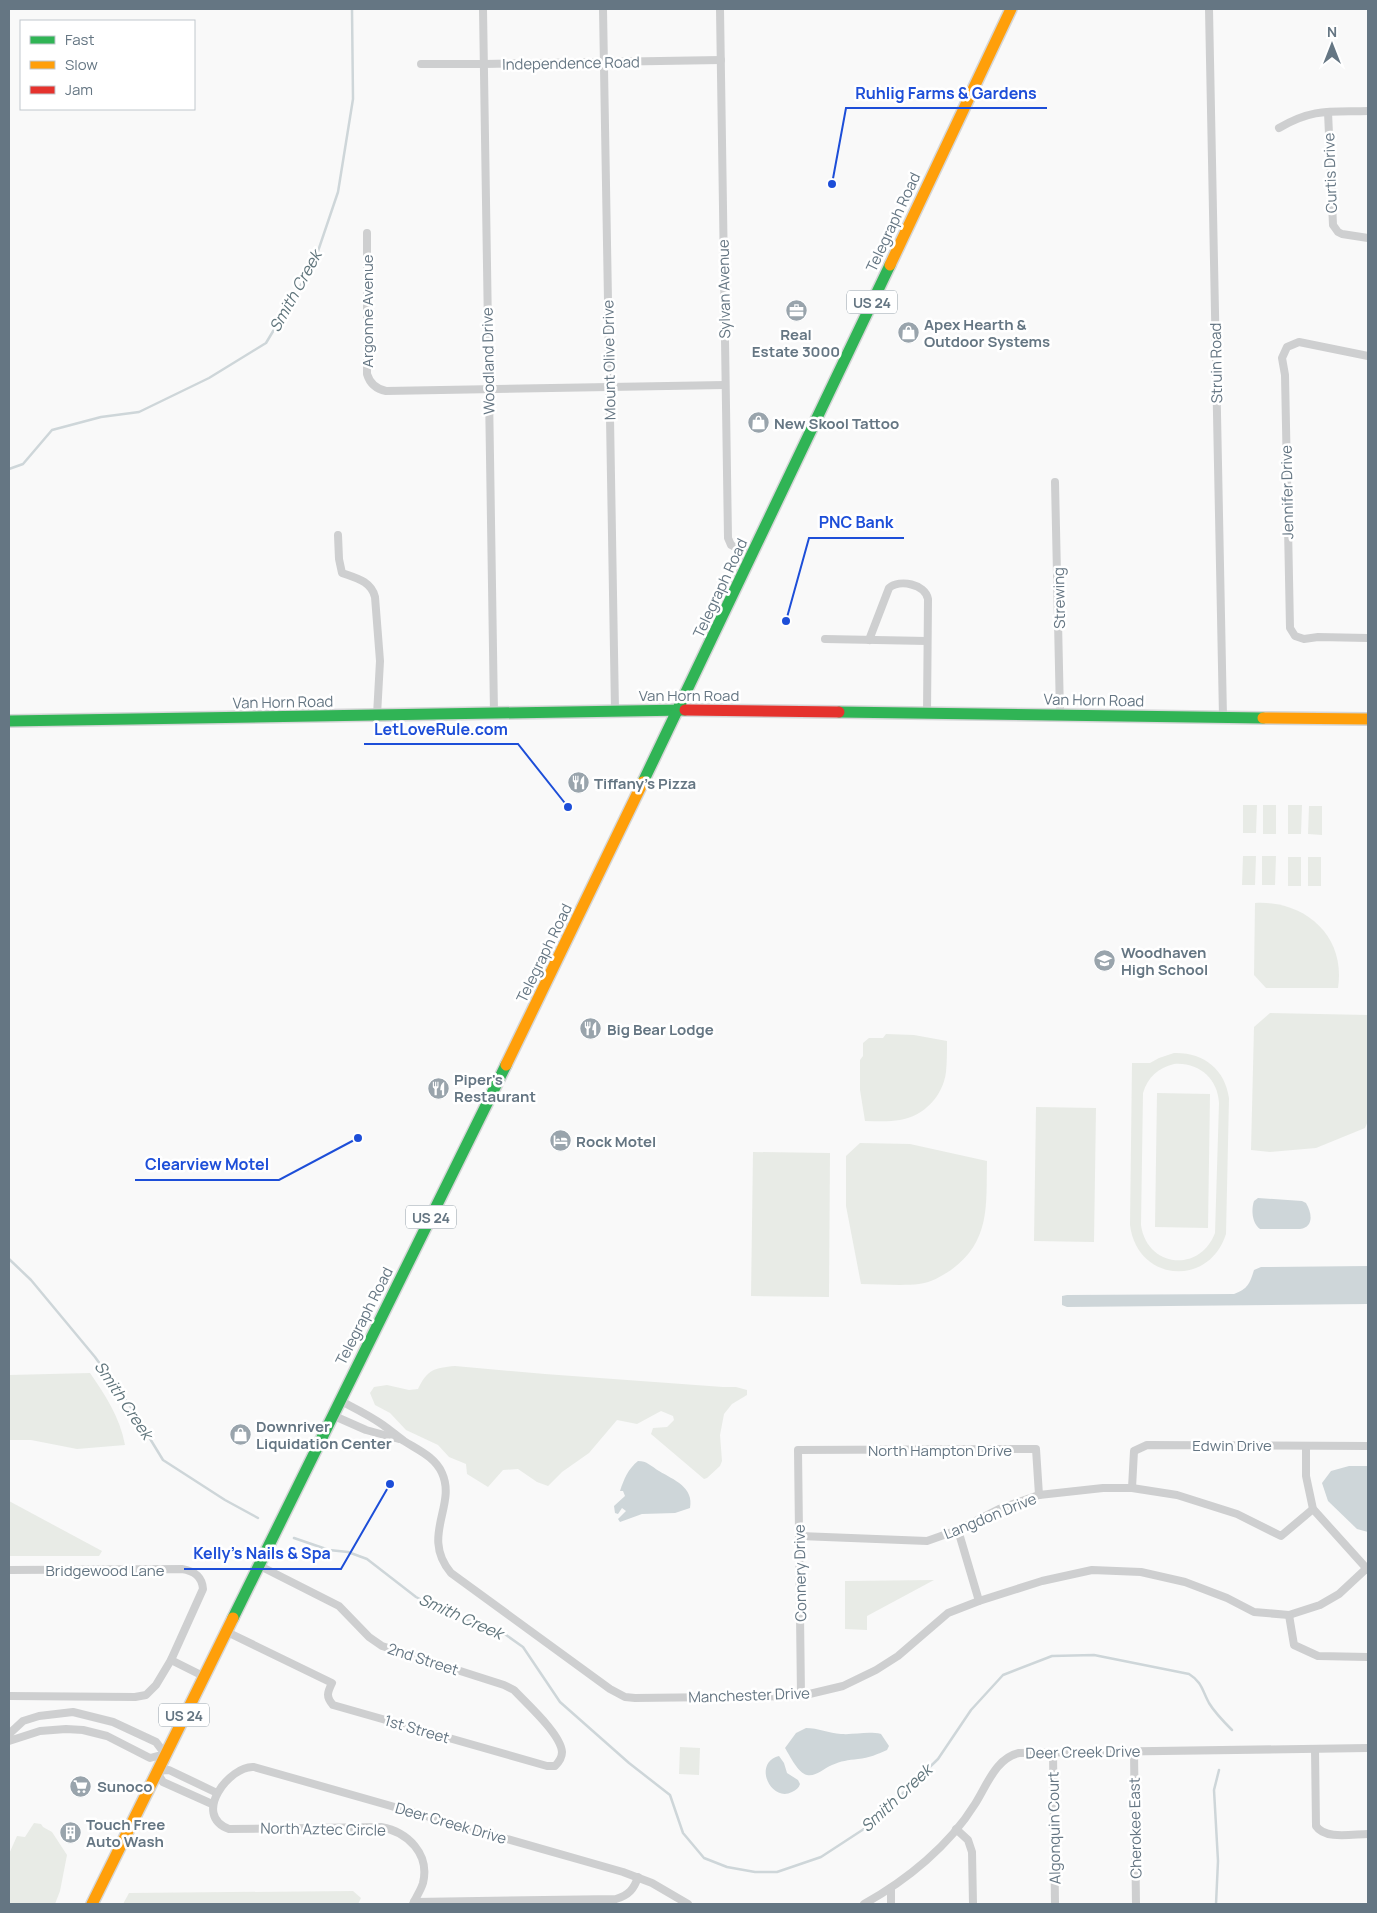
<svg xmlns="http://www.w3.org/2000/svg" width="1377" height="1913" viewBox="0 0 1377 1913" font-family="Manrope,sans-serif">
<rect width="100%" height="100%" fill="#f9f9f9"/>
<g fill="#e8ebe6" fill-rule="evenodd">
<path d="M 1243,805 L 1257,805 L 1256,833 L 1243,833 Z"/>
<rect x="1263" y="805" width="13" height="29"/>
<path d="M 1288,805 L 1302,805 L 1301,834 L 1288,834 Z"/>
<path d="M 1309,806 L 1322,806 L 1322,835 L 1308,834 Z"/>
<path d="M 1243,856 L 1256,856 L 1255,885 L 1242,885 Z"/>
<path d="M 1262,856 L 1276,856 L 1275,885 L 1262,885 Z"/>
<rect x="1288" y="857" width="13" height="29"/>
<rect x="1308" y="857" width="13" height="29"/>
<path d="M 1255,903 C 1305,900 1346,936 1338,988 L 1266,988 L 1254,975 Z"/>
<path d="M 1270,1013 L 1368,1015 L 1368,1121 L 1365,1128 L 1316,1148 L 1270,1152 L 1251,1150 L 1254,1027 Z"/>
<path d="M 886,1034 L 914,1035 L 947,1041 C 947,1051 947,1062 946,1072 C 943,1096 924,1116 900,1120 C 889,1122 876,1121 865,1121 L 860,1090 L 860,1060 L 863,1056 L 863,1043 L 869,1038 L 883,1038 Z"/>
<path d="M 1174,1053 C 1203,1052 1225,1069 1229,1098 L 1226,1234 C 1209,1288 1137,1282 1130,1225 L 1132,1063 L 1150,1063 L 1159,1058 ZM 1174,1064 C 1199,1062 1218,1079 1219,1103 L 1215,1233 C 1200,1273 1147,1268 1141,1225 L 1143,1093 C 1148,1077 1158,1068 1174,1064 Z"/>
<path d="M 1157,1093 L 1210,1094 L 1208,1228 L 1155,1227 Z"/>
<path d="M 1036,1107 L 1096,1108 L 1094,1242 L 1034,1241 Z"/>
<path d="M 860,1143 L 910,1144 L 987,1161 C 986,1205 991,1241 951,1270 C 942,1276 930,1283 919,1284 C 901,1286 880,1284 861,1284 L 846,1206 L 846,1156 Z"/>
<path d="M 753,1152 L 830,1153 L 829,1297 L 751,1296 Z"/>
<path d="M 455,1366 L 545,1374 L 723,1387 L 736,1387 L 747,1390 L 747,1395 L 732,1404 L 724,1414 L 720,1435 L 722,1461 L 720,1466 L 707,1478 L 704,1479 L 651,1434 L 653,1428 L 667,1427 L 674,1420 L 673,1416 L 661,1411 L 637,1424 L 617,1420 L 589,1453 L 562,1472 L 548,1486 L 537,1482 L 518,1469 L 503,1470 L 488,1487 L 467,1474 L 466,1464 L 449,1457 L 438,1445 L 406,1430 L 390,1413 L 375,1405 L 370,1393 L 374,1387 L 387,1385 L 409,1390 L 418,1389 C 428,1369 434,1368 455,1366 Z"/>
<path d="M 90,1373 C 105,1395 120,1417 125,1445 L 77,1449 L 31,1440 L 9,1440 L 9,1375 Z"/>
<path d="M 9,1501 L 102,1551 L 99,1556 L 9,1556 Z"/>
<path d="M 934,1580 L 867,1616 L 867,1630 L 845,1629 L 845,1581 Z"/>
<path d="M 680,1747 L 700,1748 L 699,1775 L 679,1774 Z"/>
<path d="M 34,1823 L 41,1824 L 43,1827 L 52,1832 L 67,1855 L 60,1891 L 55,1904 L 9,1904 L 9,1854 L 17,1836 L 25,1837 Z"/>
<path d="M 353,1891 L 361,1898 L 358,1904 L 123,1904 L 129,1893 Z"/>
</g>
<g fill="#ced6d9">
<path d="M 1258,1198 L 1302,1201 L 1306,1203 C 1312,1213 1314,1227 1300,1229 L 1260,1229 C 1252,1223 1251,1210 1254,1201 Z"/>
<path d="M 1368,1266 L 1368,1304 L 1067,1307 L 1062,1305 L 1062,1296 L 1067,1295 L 1234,1294 C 1248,1289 1250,1283 1254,1270 L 1261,1267 Z"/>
<path d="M 638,1461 C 647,1461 651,1466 659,1471 C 674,1480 694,1487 690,1508 L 675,1513 L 642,1514 L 620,1522 L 618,1519 L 626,1511 L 622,1508 L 618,1514 L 615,1513 L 614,1506 L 625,1496 L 623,1491 L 620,1491 C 624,1479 628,1469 638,1461 Z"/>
<path d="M 1349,1466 L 1368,1466 L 1368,1532 L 1357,1529 L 1328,1501 L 1322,1483 L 1331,1471 Z"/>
<path d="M 806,1728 C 818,1728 829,1733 841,1734 C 855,1735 867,1731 881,1734 L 889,1746 L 887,1750 C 878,1754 869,1758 858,1759 C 848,1760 841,1761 832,1765 C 824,1768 816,1777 807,1775 C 798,1773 790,1756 785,1748 L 796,1733 Z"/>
<path d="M 779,1756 L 784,1763 L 787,1773 L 798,1780 L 800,1784 C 799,1788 796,1790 792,1792 C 771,1803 752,1763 779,1756 Z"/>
</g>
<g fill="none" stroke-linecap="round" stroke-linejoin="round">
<g stroke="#ced6d9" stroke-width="2.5">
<path d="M 9,469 L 23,464 L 52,430 L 101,417 L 139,412 L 209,378 L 266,343 L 314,263 L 338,192 L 353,99 L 352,9"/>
<path d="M 9,1259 L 31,1280 L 95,1357 L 130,1406 L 163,1460 L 225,1500 L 258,1518"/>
<path d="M 294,1538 L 329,1550 L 348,1552 L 367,1559 L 416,1597 L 449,1614 L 499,1630 L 523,1647 L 560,1702 L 629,1763 L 670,1795 L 683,1833 L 704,1858 L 727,1867 L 755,1872 L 777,1872 L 821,1857 L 870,1825 L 938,1759 L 971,1710 L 1003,1675 L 1052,1656 L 1094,1655 L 1189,1674 C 1202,1682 1202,1690 1209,1703 C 1215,1713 1224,1722 1232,1730"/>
<path d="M 1216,1904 L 1218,1861 L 1214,1790 L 1219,1770"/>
</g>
<defs>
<g id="fast">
<path d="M 839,712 L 1263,718"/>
<path d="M 9,721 L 685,710"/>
<path d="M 643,782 L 890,265"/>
<path d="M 233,1618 L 506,1065"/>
</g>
<g id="slow">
<path d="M 890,265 L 1011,9"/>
<path d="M 1263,718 L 1368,719"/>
<path d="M 506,1065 L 643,782"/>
<path d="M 92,1904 L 233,1618"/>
</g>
<path id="jam" d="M 685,710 L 839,712"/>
</defs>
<use href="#fast" stroke="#d5d6d7" stroke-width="14"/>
<use href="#slow" stroke="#d5d6d7" stroke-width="14"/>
<use href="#jam" stroke="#d5d6d7" stroke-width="14"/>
<g stroke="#cecfd0" stroke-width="8">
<path d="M 483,9 L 494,713"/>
<path d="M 603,9 L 615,710"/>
<path d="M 720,9 L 728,538 L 731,545 L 752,556"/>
<path d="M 1209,9 L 1223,717"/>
<path d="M 421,64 L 484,64 L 721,60"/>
<path d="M 1328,112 L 1333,225 L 1338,232 L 1342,234 L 1368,238"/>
<path d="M 1279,128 C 1313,108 1331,112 1368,111"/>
<path d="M 367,233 L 367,374 C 370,384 376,389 386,391 L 725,385"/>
<path d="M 1368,356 L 1299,342 L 1287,347 L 1282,358 L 1285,375 L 1290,628 L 1295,636 L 1304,639 L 1318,637 L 1368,638"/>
<path d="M 1055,482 L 1060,714"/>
<path d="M 338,535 L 339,559 L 342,573 C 356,578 371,581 375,597 L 380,661 L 377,715"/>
<path d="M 825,639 L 927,641"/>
<path d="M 869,640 L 889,588 C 900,579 925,584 928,599 L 927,713"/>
<path d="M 339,1400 C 354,1408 369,1415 383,1425 C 390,1430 397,1436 404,1441 C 418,1450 435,1457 442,1473 C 457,1506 420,1536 451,1573 L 610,1689 L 625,1697 L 635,1698 L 801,1696 L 843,1686 L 876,1670 L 898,1656 L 948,1613 L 979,1601 L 1042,1581 L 1092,1570 L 1141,1572 L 1185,1582 L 1227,1598 L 1254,1612 L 1289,1615 L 1320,1605 L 1339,1594 L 1368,1567"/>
<path d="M 332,1415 L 366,1430 L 399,1439"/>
<path d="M 1306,1446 L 1306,1476 L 1313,1509 L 1368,1570"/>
<path d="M 1132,1488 L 1134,1451 L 1147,1445 L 1368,1446"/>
<path d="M 958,1530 L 979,1601"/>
<path d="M 800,1536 L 927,1541 L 958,1530 L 999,1509 L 1039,1495 L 1103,1488 L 1132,1488 L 1177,1495 L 1237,1514 L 1281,1536 L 1313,1509"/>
<path d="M 9,1570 L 182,1569 C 194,1571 202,1576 203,1589 L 171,1660 L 156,1685 L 146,1695 L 135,1697 L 9,1696"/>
<path d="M 1289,1615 L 1294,1645 L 1318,1656 L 1368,1657"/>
<path d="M 225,1631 L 332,1683 C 327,1693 326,1697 333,1705 L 547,1766 L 555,1766 C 559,1762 562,1758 562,1752 C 561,1734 526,1703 514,1690 L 504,1685 L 382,1646 L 369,1637 L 339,1606 L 258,1565"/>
<path d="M 171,1660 L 203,1676"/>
<path d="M 801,1696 L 798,1450 L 1036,1449 L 1039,1495"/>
<path d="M 9,1734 L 23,1721 L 39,1716 L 73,1712 L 113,1722 L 156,1742 L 165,1754 L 150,1758 L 107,1736 L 83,1730 L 66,1729 L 40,1731 L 9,1741"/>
<path d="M 1315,1749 L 1316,1826 C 1325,1840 1353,1834 1368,1834"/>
<path d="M 1134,1751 L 1136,1904"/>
<path d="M 1053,1752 L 1055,1904"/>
<path d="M 156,1771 L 163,1782 L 212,1804"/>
<path d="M 156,1771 L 169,1770 L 217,1793"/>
<path d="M 956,1829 L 968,1840 L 972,1852 L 973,1904"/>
<path d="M 891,1888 L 891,1904"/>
<path d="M 414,1902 L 616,1899 C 629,1895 634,1889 638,1877"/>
<path d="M 413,1904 C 416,1897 421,1890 423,1883 C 430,1854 408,1832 381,1827 L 229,1829 C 191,1815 230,1765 254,1767 L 623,1872 L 652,1883 L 688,1904"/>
<path d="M 864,1904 C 907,1880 949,1846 975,1804 C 987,1785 996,1758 1019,1753 L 1368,1748"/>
</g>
<use href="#fast" stroke="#30b455" stroke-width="11"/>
<use href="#slow" stroke="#ff9f0a" stroke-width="11"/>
<use href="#jam" stroke="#e5322d" stroke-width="11"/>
</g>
<defs>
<symbol id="office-disc" viewBox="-11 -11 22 22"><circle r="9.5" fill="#99a4ac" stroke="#fff"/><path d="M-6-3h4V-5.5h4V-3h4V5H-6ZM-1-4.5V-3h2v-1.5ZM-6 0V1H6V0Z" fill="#fff"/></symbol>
<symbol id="shop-disc" viewBox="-11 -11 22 22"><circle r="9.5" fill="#99a4ac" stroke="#fff"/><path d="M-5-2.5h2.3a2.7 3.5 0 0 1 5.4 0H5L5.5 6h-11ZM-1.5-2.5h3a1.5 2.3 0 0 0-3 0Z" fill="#fff"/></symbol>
<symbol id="restaurant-disc" viewBox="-11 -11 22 22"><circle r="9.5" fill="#99a4ac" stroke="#fff"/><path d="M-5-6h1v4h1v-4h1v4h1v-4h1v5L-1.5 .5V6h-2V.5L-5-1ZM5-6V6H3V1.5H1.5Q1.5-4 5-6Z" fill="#fff"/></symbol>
<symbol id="school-disc" viewBox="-11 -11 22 22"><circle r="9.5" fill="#99a4ac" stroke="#fff"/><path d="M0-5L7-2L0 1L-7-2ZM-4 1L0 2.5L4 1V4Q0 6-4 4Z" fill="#fff"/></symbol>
<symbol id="hotel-disc" viewBox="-11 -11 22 22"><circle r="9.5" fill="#99a4ac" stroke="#fff"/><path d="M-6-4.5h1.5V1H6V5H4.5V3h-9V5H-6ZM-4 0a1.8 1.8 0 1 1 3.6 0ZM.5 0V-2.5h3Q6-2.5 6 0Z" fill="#fff"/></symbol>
<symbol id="supermarket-disc" viewBox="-11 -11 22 22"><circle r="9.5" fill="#99a4ac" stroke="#fff"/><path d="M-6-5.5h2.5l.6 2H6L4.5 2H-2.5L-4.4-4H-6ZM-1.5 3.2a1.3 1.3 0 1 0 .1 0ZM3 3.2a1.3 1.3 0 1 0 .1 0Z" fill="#fff"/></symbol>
<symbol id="building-disc" viewBox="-11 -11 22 22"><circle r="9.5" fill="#99a4ac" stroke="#fff"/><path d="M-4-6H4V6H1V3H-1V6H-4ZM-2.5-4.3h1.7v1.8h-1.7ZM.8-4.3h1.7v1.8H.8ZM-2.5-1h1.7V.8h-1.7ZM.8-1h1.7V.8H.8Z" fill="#fff"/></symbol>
</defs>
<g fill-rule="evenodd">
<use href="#office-disc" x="784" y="298" width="25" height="25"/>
<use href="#shop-disc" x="896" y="320" width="25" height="25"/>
<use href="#shop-disc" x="746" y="410" width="25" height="25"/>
<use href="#restaurant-disc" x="566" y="770" width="25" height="25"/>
<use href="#school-disc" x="1092" y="948" width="25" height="25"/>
<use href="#restaurant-disc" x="578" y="1016" width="25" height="25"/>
<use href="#restaurant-disc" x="426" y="1076" width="25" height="25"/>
<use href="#hotel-disc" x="548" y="1128" width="25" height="25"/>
<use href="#shop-disc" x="228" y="1422" width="25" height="25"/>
<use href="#supermarket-disc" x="68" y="1774" width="25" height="25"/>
<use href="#building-disc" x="58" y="1820" width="25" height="25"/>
</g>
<g text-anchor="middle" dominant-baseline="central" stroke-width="5" stroke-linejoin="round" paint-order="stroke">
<g fill="#fff" stroke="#939fa8" stroke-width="1">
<rect x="847" y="290.5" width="50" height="23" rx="4"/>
<rect x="406" y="1205.5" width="50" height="23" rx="4"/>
<rect x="159" y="1703.5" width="50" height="23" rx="4"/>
</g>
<g font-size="14" font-weight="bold" fill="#657683">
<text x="872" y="302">US 24</text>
<text x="431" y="1217">US 24</text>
<text x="184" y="1715">US 24</text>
</g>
<g font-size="15" fill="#657683" stroke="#fff">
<text transform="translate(571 63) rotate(-1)">Independence Road</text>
<text transform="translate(1330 173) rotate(-92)">Curtis Drive</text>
<text transform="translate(893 222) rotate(-65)">Telegraph Road</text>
<text transform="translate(724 289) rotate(-91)">Sylvan Avenue</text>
<text transform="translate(367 311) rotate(-90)">Argonne Avenue</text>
<text transform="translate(609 360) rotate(-91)">Mount Olive Drive</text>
<text transform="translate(488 361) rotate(-91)">Woodland Drive</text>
<text transform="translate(1216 363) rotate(-91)">Struin Road</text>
<text transform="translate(1287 492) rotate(-91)">Jennifer Drive</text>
<text transform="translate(720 588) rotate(-65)">Telegraph Road</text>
<text transform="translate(1059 598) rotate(-91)">Strewing</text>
<text x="689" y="695">Van Horn Road</text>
<text transform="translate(1094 700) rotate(1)">Van Horn Road</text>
<text transform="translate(283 702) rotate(-1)">Van Horn Road</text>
<text transform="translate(544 953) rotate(-64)">Telegraph Road</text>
<text transform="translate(364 1316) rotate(-63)">Telegraph Road</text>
<text x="1232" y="1445">Edwin Drive</text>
<text x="940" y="1450">North Hampton Drive</text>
<text transform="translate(990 1516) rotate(-22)">Langdon Drive</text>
<text x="105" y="1570">Bridgewood Lane</text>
<text transform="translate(800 1573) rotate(-91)">Connery Drive</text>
<text transform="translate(423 1659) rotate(18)">2nd Street</text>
<text transform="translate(749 1695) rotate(-2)">Manchester Drive</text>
<text transform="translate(417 1729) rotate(16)">1st Street</text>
<text transform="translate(1083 1752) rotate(-1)">Deer Creek Drive</text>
<text transform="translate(451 1823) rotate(16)">Deer Creek Drive</text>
<text transform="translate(1054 1828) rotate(-91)">Algonquin Court</text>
<text transform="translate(1135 1828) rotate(-91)">Cherokee East</text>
<text transform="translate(323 1829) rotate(1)">North Aztec Circle</text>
</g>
<g font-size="15" font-weight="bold" fill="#657683" stroke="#fff" text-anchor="start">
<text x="924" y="324">Apex Hearth &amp;<tspan x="924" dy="17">Outdoor Systems</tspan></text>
<text x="796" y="334" text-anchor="middle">Real<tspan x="796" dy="17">Estate 3000</tspan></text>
<text x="774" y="423">New Skool Tattoo</text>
<text x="594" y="783">Tiffany's Pizza</text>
<text x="1121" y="952">Woodhaven<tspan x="1121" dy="17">High School</tspan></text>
<text x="607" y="1029">Big Bear Lodge</text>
<text x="454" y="1079">Piper's<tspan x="454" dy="17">Restaurant</tspan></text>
<text x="576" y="1141">Rock Motel</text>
<text x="256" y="1426">Downriver<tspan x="256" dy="17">Liquidation Center</tspan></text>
<text x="97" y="1786">Sunoco</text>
<text x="86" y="1824">Touch Free<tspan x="86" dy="17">Auto Wash</tspan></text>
</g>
<g font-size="16" font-style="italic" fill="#60757c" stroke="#fff">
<text transform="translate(295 291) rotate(-61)">Smith Creek</text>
<text transform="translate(124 1400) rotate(56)">Smith Creek</text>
<text transform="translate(461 1616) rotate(24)">Smith Creek</text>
<text transform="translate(896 1798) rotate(-43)">Smith Creek</text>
</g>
</g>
<path fill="none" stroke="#1d4ed8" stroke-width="2" d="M832 184L846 108H1047M786 621L809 538H904M568 807L518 744H364M358 1138L279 1180H135M390 1484L341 1569H184"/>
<g fill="#1d4ed8" stroke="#fff" stroke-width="2">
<circle cx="832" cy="184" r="5"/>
<circle cx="786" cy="621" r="5"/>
<circle cx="568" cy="807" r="5"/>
<circle cx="358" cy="1138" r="5"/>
<circle cx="390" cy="1484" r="5"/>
</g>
<g font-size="16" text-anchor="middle" font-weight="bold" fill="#1d4ed8" stroke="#fff" stroke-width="5" stroke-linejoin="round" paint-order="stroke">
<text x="946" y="99">Ruhlig Farms &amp; Gardens</text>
<text x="856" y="528">PNC Bank</text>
<text x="441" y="735">LetLoveRule.com</text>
<text x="207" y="1170">Clearview Motel</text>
<text x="262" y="1559">Kelly's Nails &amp; Spa</text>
</g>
<rect width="1377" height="1913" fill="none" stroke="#657683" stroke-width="20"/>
<rect x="20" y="20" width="175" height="90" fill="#ffffff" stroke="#c1c8cd"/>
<rect x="30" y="36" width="25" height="8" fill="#30b455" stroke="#c1c8cd"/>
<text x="65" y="45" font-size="15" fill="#657683">Fast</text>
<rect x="30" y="61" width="25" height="8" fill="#ff9f0a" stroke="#c1c8cd"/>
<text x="65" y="70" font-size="15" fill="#657683">Slow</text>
<rect x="30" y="86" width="25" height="8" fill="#e5322d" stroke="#c1c8cd"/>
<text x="65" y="95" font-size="15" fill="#657683">Jam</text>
<g transform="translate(1332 45)" stroke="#ffffff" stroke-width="4" paint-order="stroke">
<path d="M0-4L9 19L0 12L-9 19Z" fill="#657683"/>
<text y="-8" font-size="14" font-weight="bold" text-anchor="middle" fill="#657683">N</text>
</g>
</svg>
